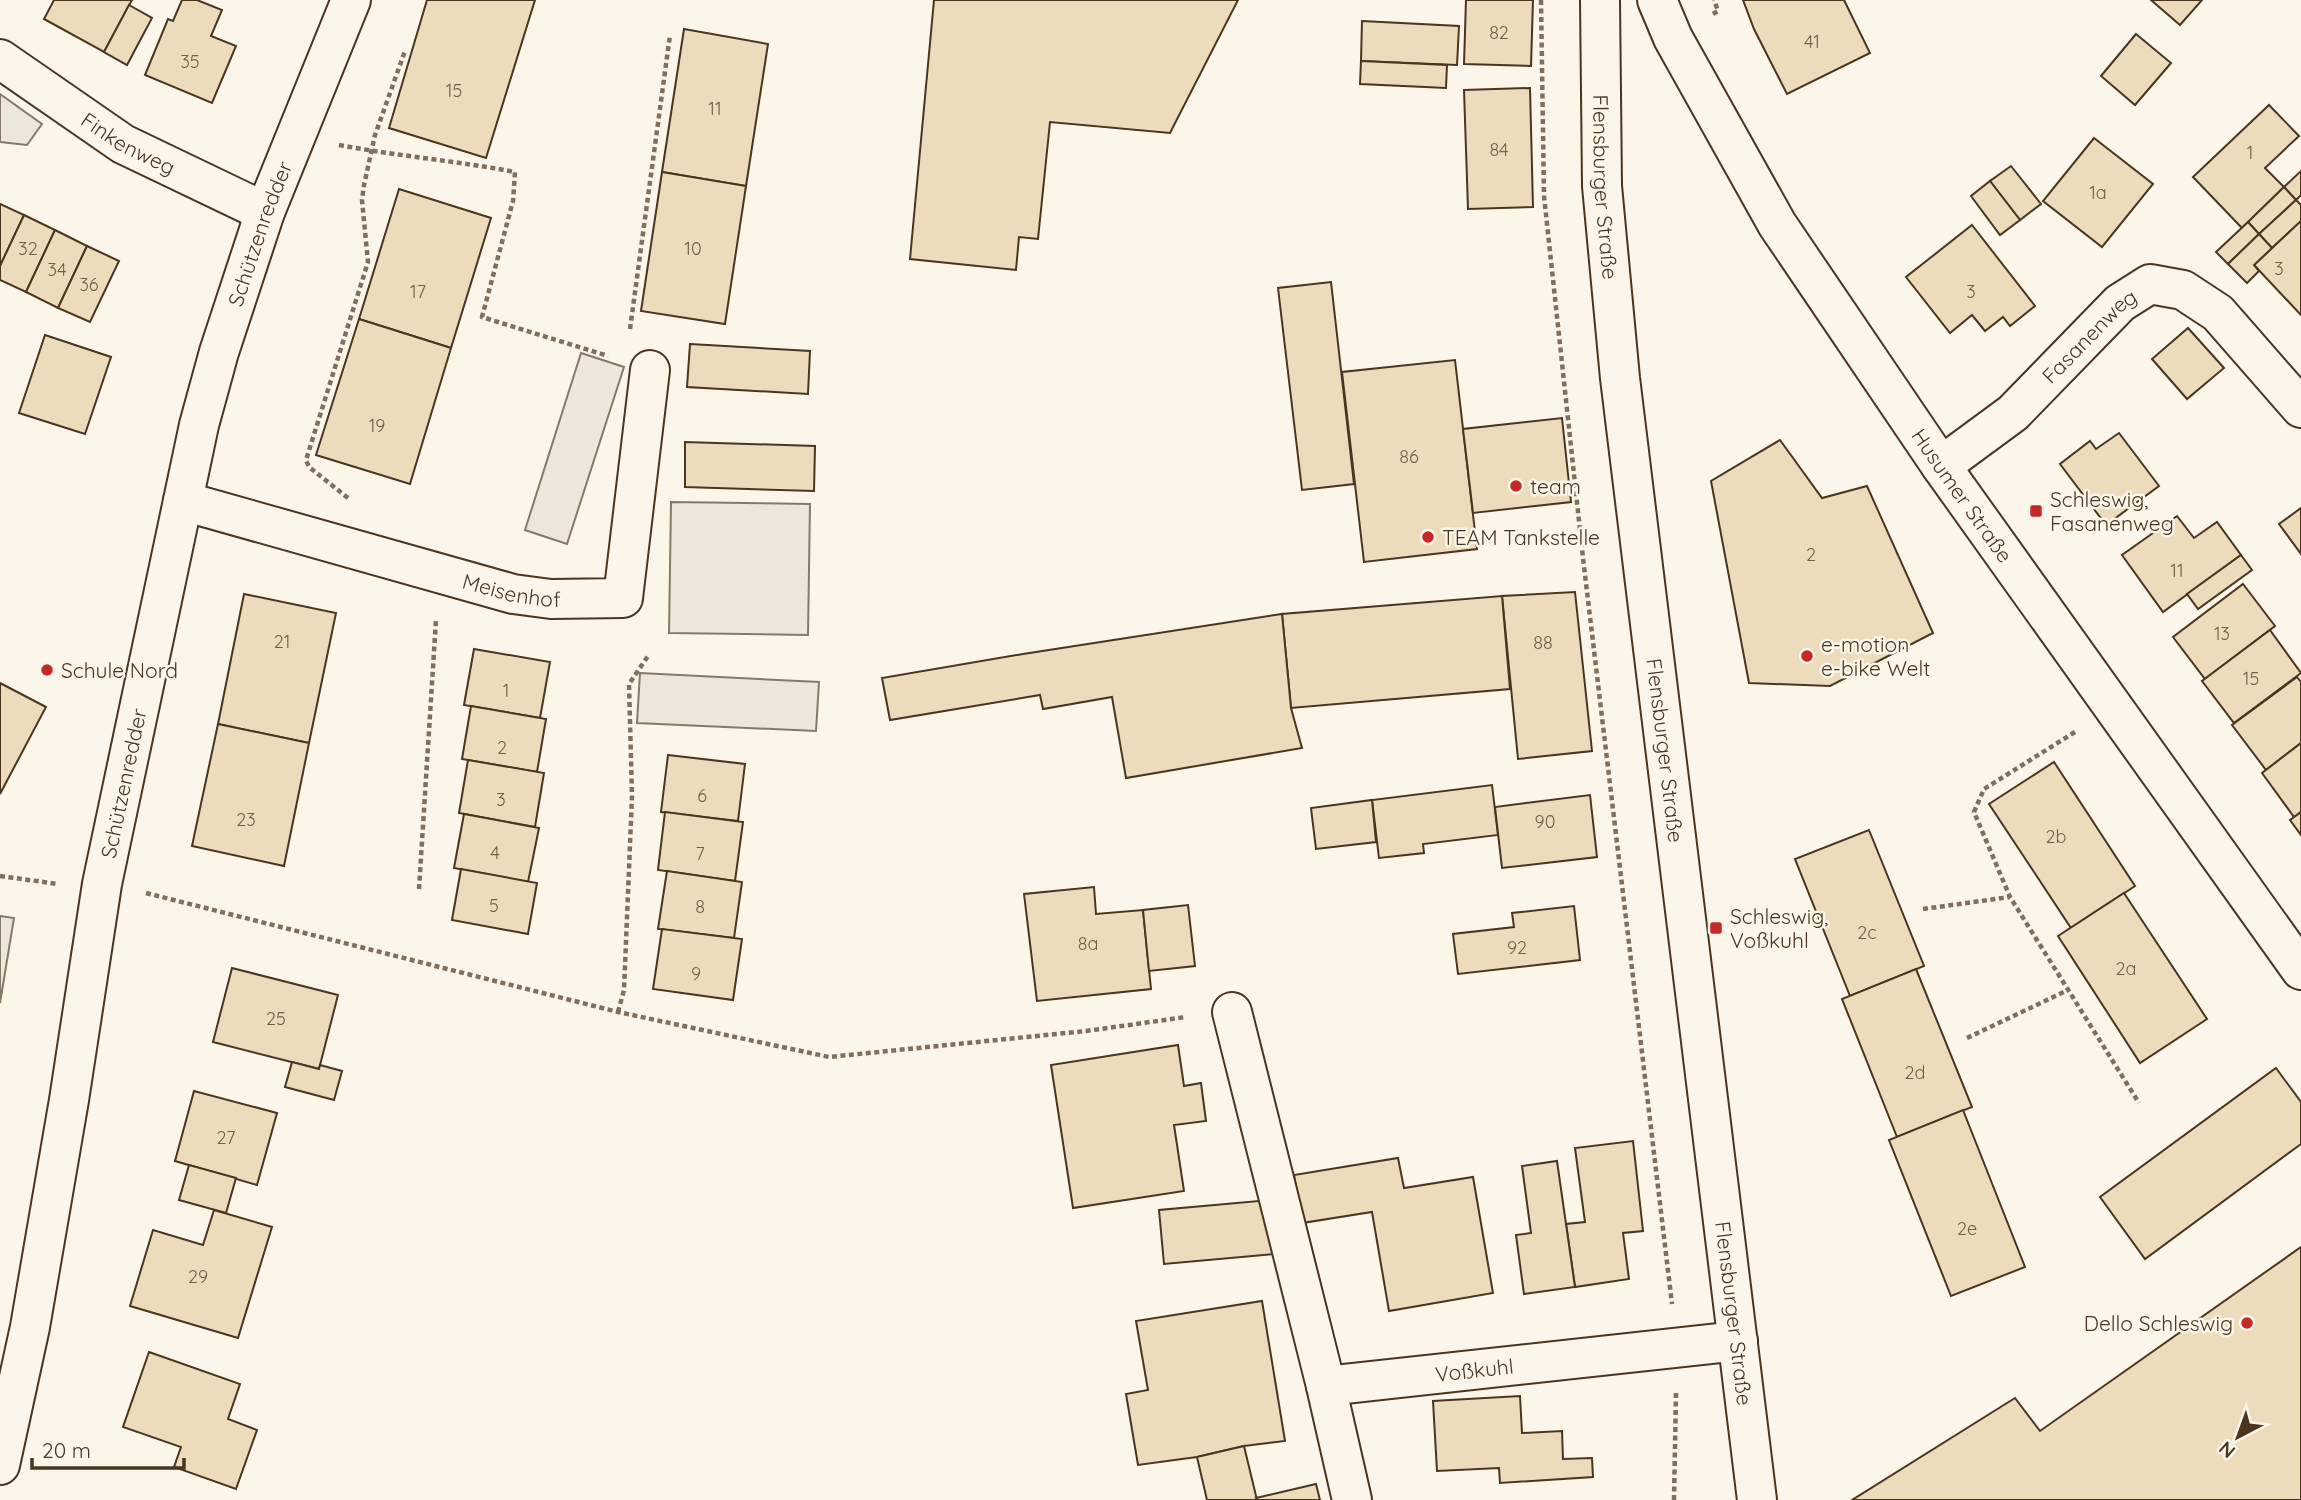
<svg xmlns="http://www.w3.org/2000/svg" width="2301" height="1500" viewBox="0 0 2301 1500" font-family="Quicksand,sans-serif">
<rect width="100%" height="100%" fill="#fbf6e9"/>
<g fill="#ede7d9" stroke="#887966" stroke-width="2">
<path d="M 0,94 L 42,124 L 27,145 L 0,142 Z"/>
<path d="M 581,353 L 624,367 L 567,544 L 525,530 Z"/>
<path d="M 671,502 L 810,504 L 808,635 L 669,633 Z"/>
<path d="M 640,673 L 819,682 L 816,731 L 637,723 Z"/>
<path d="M 0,916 L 14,918 L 0,1003 Z"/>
</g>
<g fill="#ecdcbc" stroke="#4a3520" stroke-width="2">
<path d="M 54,0 L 132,0 L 104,52 L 44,19 Z"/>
<path d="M 182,0 L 197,0 L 222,10 L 211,36 L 236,46 L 212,103 L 145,75 L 168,19 L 173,21 Z"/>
<path d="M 427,0 L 535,0 L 486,158 L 389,128 Z"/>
<path d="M 934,0 L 1238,0 L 1170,133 L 1050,122 L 1038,239 L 1019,237 L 1016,270 L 910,259 Z"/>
<path d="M 1466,0 L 1533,0 L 1531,66 L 1464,64 Z"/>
<path d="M 1743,0 L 1844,0 L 1870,53 L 1787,94 L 1754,29 Z"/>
<path d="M 2151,0 L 2202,0 L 2180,25 Z"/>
<path d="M 129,5 L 152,18 L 127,65 L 104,52 Z"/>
<path d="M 1362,21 L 1459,26 L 1457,65 L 1361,61 Z"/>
<path d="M 684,29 L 768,44 L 746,186 L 662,172 Z"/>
<path d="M 2136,34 L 2171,63 L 2135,105 L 2101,76 Z"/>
<path d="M 1361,61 L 1447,65 L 1446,88 L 1360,84 Z"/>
<path d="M 1530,88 L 1533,207 L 1468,209 L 1464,90 Z"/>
<path d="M 2269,105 L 2299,136 L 2265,168 L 2284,187 L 2242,228 L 2193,177 Z"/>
<path d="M 2094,138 L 2153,184 L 2102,247 L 2043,201 Z"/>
<path d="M 2011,166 L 2041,204 L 2020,220 L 1990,181 Z"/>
<path d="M 2301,171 L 2301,195 L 2296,200 L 2284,187 Z"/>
<path d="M 662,172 L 746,186 L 725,324 L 641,311 Z"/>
<path d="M 1990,181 L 2020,220 L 2000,235 L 1971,196 Z"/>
<path d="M 2284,187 L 2296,200 L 2259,234 L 2248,222 Z"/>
<path d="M 399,189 L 491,218 L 451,348 L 359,319 Z"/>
<path d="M 2296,200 L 2301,205 L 2301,221 L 2272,248 L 2259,234 Z"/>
<path d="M 0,204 L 24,215 L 0,266 Z"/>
<path d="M 24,215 L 55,230 L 26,292 L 0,280 L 0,266 Z"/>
<path d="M 2301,221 L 2301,315 L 2254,265 Z"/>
<path d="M 2248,222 L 2259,234 L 2228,264 L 2216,252 Z"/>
<path d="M 1972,225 L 2035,306 L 2010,326 L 2003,317 L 1985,331 L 1972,315 L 1950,333 L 1906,277 Z"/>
<path d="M 55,230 L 87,246 L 58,308 L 26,292 Z"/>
<path d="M 2259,234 L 2272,248 L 2254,265 L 2259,271 L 2247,283 L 2228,264 Z"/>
<path d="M 87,246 L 119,261 L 90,322 L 58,308 Z"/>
<path d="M 1331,282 L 1354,484 L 1302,490 L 1278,288 Z"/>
<path d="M 359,319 L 451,348 L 410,484 L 316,455 Z"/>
<path d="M 2188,328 L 2224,368 L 2187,399 L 2152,359 Z"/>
<path d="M 45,335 L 111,357 L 85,434 L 19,413 Z"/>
<path d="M 690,344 L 810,351 L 808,394 L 687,387 Z"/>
<path d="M 1455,360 L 1477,549 L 1364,562 L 1342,372 Z"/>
<path d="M 1562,418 L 1571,502 L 1473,513 L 1463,429 Z"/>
<path d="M 2119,433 L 2159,486 L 2106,525 L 2060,464 L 2090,441 L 2096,449 Z"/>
<path d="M 1780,440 L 1822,498 L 1867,486 L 1933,633 L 1830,686 L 1749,683 L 1711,481 Z"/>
<path d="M 685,442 L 815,446 L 814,491 L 685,487 Z"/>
<path d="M 2301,508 L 2301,554 L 2279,524 Z"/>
<path d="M 2177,516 L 2194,538 L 2217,522 L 2241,555 L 2163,612 L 2122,555 Z"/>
<path d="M 2241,555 L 2252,570 L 2198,609 L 2187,594 Z"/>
<path d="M 2243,584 L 2275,626 L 2205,679 L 2173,637 Z"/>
<path d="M 1575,592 L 1592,751 L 1518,759 L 1502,596 Z"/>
<path d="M 244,594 L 336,613 L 309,743 L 218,724 Z"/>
<path d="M 1502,596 L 1510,689 L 1291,708 L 1282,614 Z"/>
<path d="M 1282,614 L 1291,708 L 1302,748 L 1126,778 L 1112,697 L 1043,709 L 1040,695 L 890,720 L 882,678 L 1023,654 Z"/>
<path d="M 2270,630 L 2301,673 L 2234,723 L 2202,681 Z"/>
<path d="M 474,649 L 550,662 L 540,718 L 464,705 Z"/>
<path d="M 2297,677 L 2301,682 L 2301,743 L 2266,770 L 2232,725 Z"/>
<path d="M 0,683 L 46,707 L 0,794 Z"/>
<path d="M 471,706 L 546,719 L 537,772 L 462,759 Z"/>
<path d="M 218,724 L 309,743 L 284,866 L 192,846 Z"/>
<path d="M 2301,743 L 2301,812 L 2294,817 L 2262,773 Z"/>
<path d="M 668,755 L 745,764 L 738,821 L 661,812 Z"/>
<path d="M 468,760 L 544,773 L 535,827 L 459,813 Z"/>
<path d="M 2054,762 L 2135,886 L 2071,928 L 1989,804 Z"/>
<path d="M 1492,785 L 1498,835 L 1423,844 L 1424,853 L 1379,858 L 1372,800 Z"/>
<path d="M 1590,795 L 1597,857 L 1502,868 L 1495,807 Z"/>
<path d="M 1372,800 L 1376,842 L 1316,849 L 1311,808 Z"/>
<path d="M 665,812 L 743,822 L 735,881 L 658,870 Z"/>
<path d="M 2301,812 L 2301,835 L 2290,820 Z"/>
<path d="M 464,814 L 539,828 L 528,882 L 454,868 Z"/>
<path d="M 1869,830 L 1924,966 L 1850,996 L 1795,859 Z"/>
<path d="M 461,869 L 537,883 L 528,934 L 452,920 Z"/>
<path d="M 667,871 L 742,882 L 734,938 L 658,929 Z"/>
<path d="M 1094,887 L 1096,914 L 1143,910 L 1151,989 L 1037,1001 L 1024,894 Z"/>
<path d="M 2124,893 L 2207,1019 L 2140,1063 L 2058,936 Z"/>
<path d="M 1188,905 L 1195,966 L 1149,971 L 1143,910 Z"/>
<path d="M 1574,906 L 1580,960 L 1458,974 L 1453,934 L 1514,927 L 1512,913 Z"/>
<path d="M 662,929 L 742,939 L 733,1000 L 653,989 Z"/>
<path d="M 232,968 L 338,995 L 319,1069 L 213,1042 Z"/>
<path d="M 1916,969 L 1972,1107 L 1897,1137 L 1842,999 Z"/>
<path d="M 1178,1045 L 1184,1086 L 1201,1083 L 1206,1121 L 1174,1125 L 1184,1191 L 1073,1208 L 1051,1065 Z"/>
<path d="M 292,1062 L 319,1069 L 320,1065 L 342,1071 L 334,1100 L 285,1087 Z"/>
<path d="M 2276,1068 L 2301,1102 L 2301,1144 L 2145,1259 L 2100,1197 Z"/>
<path d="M 194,1091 L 277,1113 L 257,1185 L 175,1161 Z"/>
<path d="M 1963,1110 L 2025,1267 L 1951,1296 L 1889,1140 Z"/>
<path d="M 1633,1141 L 1643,1231 L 1623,1233 L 1629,1279 L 1575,1287 L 1566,1224 L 1585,1222 L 1575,1148 Z"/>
<path d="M 1398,1158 L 1404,1188 L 1473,1177 L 1493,1293 L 1389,1311 L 1372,1212 L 1302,1223 L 1294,1175 Z"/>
<path d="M 1557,1161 L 1575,1287 L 1524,1294 L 1516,1235 L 1531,1233 L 1522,1166 Z"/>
<path d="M 189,1165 L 236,1178 L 226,1213 L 179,1200 Z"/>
<path d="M 1270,1200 L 1274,1254 L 1164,1264 L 1159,1210 Z"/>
<path d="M 214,1210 L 272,1227 L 238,1338 L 130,1306 L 153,1230 L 203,1245 Z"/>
<path d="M 2301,1247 L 2301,1500 L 1852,1500 L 2015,1398 L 2040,1431 Z"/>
<path d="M 1262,1301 L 1285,1441 L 1244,1446 L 1197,1457 L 1138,1465 L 1126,1394 L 1148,1390 L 1136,1321 Z"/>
<path d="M 149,1352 L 240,1384 L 228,1419 L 257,1430 L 236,1489 L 174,1467 L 181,1447 L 123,1427 Z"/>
<path d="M 1520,1396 L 1522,1433 L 1562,1431 L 1563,1459 L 1592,1458 L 1593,1477 L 1500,1483 L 1499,1468 L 1437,1471 L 1433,1401 Z"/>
<path d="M 1244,1446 L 1257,1500 L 1207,1500 L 1197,1457 Z"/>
<path d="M 1316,1484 L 1320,1500 L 1257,1500 L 1256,1498 Z"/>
</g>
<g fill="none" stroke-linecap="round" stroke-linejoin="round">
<defs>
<g id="minor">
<path id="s1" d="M 1600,0 L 1602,186 L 1620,378 L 1757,1500"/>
<path id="s2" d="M 1657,0 L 1673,38 L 1777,224 L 1941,466 L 2301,970"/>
<path id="s3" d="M 0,59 L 123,144 L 265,212"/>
<path id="s4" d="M 1941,466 L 2013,413 L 2120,303 L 2150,284 L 2183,290 L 2218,313 L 2301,408"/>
<path id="s5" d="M 183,501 L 513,594 L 551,599 L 623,598 L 650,370"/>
<path d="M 1232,1012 L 1326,1386"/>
<path id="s6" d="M 0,1465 L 30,1327 L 69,1100 L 102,884 L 199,425 L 219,352 L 265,212 L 351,0"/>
<path id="s7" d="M 1352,1500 L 1326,1386 L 1738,1341"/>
</g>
</defs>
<use href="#minor" stroke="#4a3520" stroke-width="42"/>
<g stroke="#7f6f5c" stroke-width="4.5" stroke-dasharray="5 3.5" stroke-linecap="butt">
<path d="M 1541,0 L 1544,196 L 1583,558 L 1672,1304"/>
<path d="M 1713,14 L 1718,11 L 1714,0"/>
<path d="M 339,145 C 398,156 457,161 515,172 L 513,201 L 482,317 L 608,356"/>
<path d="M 630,329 L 670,35"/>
<path d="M 348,498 L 309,467 L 306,460 L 368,262 L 362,200 L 364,185 L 375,135 L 405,51"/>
<path d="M 2075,732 L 1984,789 L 1974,812 L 2010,897 L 2139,1103"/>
<path d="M 0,876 L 58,884"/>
<path d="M 419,889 L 436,620"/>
<path d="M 146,893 L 618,1012 L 829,1057 L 1086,1031 L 1186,1017"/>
<path d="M 1923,909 L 2010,897"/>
<path d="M 618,1012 L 624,990 L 632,796 L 629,684 L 648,656"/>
<path d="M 1967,1038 L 2068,990"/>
<path d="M 1674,1500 L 1676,1393"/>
</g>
<use href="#minor" stroke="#fbf6e9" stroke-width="38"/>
</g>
<g fill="#c62828" stroke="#fbf6e9" stroke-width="2.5">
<circle cx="1516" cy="486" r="7"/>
<rect x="2029" y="504" width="14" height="14" rx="3.5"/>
<circle cx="1428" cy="537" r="7"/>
<circle cx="1807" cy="656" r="7"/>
<circle cx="47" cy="670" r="7"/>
<rect x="1709" y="921" width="14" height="14" rx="3.5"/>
<circle cx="2247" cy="1323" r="7"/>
</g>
<g text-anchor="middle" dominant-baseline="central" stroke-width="5" stroke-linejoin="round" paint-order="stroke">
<g font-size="18" fill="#725f47">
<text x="1499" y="32">82</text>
<text x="1812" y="41">41</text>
<text x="190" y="61">35</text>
<text x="454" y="90">15</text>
<text x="715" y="108">11</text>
<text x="1499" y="149">84</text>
<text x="2250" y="152">1</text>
<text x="2098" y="192">1a</text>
<text x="28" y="248">32</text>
<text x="693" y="248">10</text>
<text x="2279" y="268">3</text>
<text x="57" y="269">34</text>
<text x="89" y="284">36</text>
<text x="418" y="291">17</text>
<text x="1971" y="291">3</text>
<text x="377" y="425">19</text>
<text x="1409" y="456">86</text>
<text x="1811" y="554">2</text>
<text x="2177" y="570">11</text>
<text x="2222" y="633">13</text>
<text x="282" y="641">21</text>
<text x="1543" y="642">88</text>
<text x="2251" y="678">15</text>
<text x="506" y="690">1</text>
<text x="502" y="747">2</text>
<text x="702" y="795">6</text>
<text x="501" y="799">3</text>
<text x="246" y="819">23</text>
<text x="1545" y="821">90</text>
<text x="2056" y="836">2b</text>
<text x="495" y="852">4</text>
<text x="700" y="853">7</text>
<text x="494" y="905">5</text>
<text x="700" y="906">8</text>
<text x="1867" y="932">2c</text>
<text x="1088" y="943">8a</text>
<text x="1517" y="947">92</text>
<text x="2126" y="968">2a</text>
<text x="696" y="973">9</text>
<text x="276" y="1018">25</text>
<text x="1915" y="1072">2d</text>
<text x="226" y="1137">27</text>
<text x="1967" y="1228">2e</text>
<text x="198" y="1276">29</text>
</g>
<g font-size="21" fill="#4a3520" stroke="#fbf6e9">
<text stroke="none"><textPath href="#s3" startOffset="154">Finkenweg</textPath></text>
<text stroke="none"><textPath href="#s1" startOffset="187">Flensburger Straße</textPath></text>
<text stroke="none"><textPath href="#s6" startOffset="1260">Schützenredder</textPath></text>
<text stroke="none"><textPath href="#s4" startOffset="198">Fasanenweg</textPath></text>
<text stroke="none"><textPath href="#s2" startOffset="583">Husumer Straße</textPath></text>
<text stroke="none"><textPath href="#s5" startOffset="341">Meisenhof</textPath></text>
<text stroke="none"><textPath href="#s1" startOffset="754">Flensburger Straße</textPath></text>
<text stroke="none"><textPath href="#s6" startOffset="693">Schützenredder</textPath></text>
<text stroke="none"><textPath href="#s1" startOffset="1321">Flensburger Straße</textPath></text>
<text stroke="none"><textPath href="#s7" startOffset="266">Voßkuhl</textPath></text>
</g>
<g font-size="21" fill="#4a3520" stroke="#fbf6e9" text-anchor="start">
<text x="1530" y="486">team</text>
<text x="2050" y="499">Schleswig,<tspan x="2050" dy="24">Fasanenweg</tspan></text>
<text x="1442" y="537">TEAM Tankstelle</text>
<text x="1821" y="644">e-motion<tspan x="1821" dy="24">e-bike Welt</tspan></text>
<text x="61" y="670">Schule Nord</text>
<text x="1730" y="916">Schleswig,<tspan x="1730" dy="24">Voßkuhl</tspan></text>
<text x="2233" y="1323" text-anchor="end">Dello Schleswig</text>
</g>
</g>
<g transform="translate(2238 1437) rotate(221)" stroke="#fbf6e9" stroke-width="5" paint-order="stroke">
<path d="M0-5L12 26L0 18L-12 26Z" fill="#4a3520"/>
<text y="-10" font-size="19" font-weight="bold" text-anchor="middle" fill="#4a3520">N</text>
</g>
<path d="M32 1458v10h152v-10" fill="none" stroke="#4a3520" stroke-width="3.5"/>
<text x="42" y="1458" font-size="21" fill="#4a3520" stroke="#fbf6e9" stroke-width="5" paint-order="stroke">20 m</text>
</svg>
